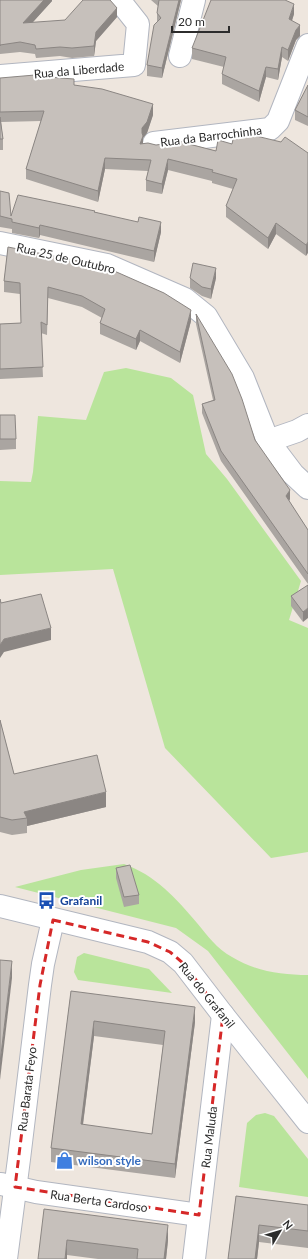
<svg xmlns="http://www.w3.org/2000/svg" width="308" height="1259" viewBox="0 0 308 1259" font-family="Lato,sans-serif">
<rect width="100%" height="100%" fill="#eee6de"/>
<g fill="#b9e49b">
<path d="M 126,368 L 171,378 L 193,395 L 206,454 L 227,479 L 301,581 L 289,620 L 308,628 L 308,852 L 271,858 L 165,748 L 113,569 L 0,575 L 0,481 L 31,482 L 33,472 L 38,416 L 86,420 L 104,372 Z"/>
<path d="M 124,864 C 155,875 176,898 197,923 C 207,935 217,949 232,957 C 255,971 281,975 308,975 L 308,1079 L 208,951 L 176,928 L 15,887 L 81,870 Z"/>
<path d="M 84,953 L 149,969 L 172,993 L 78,980 L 74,972 L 77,957 Z"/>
<path d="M 265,1113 L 274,1116 L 308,1159 L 308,1197 L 239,1187 L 247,1123 L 256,1115 Z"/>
</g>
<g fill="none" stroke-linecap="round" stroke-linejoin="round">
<defs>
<g id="street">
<path d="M 180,56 L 194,0"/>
<path d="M 0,76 L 134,65 L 138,24 L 119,0"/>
<path d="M 154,143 L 270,129 L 278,121 L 308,45"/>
<path d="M 0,243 L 107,265 L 185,299 L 206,316 L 243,378 L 268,441 L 293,474 L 308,488"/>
<path d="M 268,441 L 297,431 L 308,425"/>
<path d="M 0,906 L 148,942 L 170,952 L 183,963 L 223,1015 L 308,1122"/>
<path d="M 1,1184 L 36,1192 L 199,1215"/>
<path d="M 6,1259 L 19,1159 L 40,985 L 43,964 L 53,920"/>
<path d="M 194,1259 L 223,1015"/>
</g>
</defs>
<use href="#street" stroke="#b2b6c0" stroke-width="24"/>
<use href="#street" stroke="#fff" stroke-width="22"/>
</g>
<g fill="#aaa5a1" fill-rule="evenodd">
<path d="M 0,0 L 52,0 L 52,1 L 32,23 L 117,17 L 96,41 L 94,56 L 72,58 L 60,56 L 36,58 L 35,54 L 20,52 L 0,54 L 0,55 Z"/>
<path d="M 151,0 L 181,0 L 162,78 L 147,76 L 147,65 L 157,23 L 157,13 L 158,6 Z"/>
<path d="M 294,14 L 292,21 L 300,36 L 296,40 L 288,61 L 282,57 L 278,80 L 266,77 L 259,102 L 222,84 L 222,74 L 224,67 L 192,59 L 192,48 Z"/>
<path d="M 0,78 L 74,85 L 153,115 L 147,133 L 143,138 L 143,144 L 156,145 L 186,143 L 216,151 L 232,144 L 308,153 L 306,256 L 276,234 L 268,249 L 226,217 L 226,206 L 233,189 L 212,183 L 212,181 L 168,170 L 162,194 L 146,191 L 146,180 L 148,171 L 105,169 L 98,202 L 26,179 L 26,169 L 41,121 L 1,122 L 3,139 L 3,150 L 0,150 Z"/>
<path d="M 308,85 L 308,126 L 295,120 L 295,110 Z"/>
<path d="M 0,191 L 11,216 L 95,212 L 161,232 L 154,262 L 40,235 L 39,238 L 12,233 L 12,229 L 0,227 Z"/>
<path d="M 8,247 L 191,321 L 180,363 L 140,341 L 136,350 L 100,334 L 100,323 L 102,318 L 82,307 L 48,298 L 47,335 L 41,333 L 43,377 L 0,379 L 0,324 L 21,323 L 20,294 L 4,292 L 4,281 Z"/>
<path d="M 190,278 L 216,278 L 211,299 L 202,296 L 190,288 Z"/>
<path d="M 196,314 L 255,440 L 290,499 L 289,501 L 308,530 L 308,584 L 221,461 L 202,413 L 202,404 L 213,400 L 196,324 Z"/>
<path d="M 0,415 L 16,439 L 16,449 L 0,450 Z"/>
<path d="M 308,585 L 303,622 L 291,606 L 291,596 Z"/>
<path d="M 0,720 L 14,774 L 106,807 L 27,826 L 27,833 L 12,835 L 0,832 Z"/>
<path d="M 116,868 L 139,895 L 139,904 L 124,907 L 116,878 Z"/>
<path d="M 71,991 L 195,1022 L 175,1178 L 51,1162 L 51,1148 ZM 94,1036 L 163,1045 L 152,1134 L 83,1125 Z"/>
<path d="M 236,1196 L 308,1205 L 308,1248 L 259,1242 L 257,1259 L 228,1259 Z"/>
<path d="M 44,1209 L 168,1240 L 166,1259 L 98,1259 L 67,1255 Z"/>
</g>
<g fill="#8b8683">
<path d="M 44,0 L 52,0 L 52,1 L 23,33 L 23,23 Z"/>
<path d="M 179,0 L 181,0 L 162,78 L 162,68 Z"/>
<path d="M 294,4 L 294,14 L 289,29 L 289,19 Z"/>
<path d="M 117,8 L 117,17 L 96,41 L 94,56 L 94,46 L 96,32 Z"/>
<path d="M 300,25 L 300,36 L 296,40 L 288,61 L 288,50 L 296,30 Z"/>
<path d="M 282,47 L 282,57 L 278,80 L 278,69 Z"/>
<path d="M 266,67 L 266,77 L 259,102 L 259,91 Z"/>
<path d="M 153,104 L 153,115 L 147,133 L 143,138 L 143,147 L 140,144 L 142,128 Z"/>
<path d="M 105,158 L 105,169 L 98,202 L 98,191 Z"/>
<path d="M 168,159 L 168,170 L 162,194 L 162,184 Z"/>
<path d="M 161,222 L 161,232 L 154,262 L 154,251 Z"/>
<path d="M 276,223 L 276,234 L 268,249 L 268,238 Z"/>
<path d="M 40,225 L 40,235 L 39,238 L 39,228 Z"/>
<path d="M 308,242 L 308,253 L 306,256 L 306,245 Z"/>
<path d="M 216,268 L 216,278 L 211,299 L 211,289 Z"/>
<path d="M 191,310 L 191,321 L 180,363 L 180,352 Z"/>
<path d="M 140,330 L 140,341 L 136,350 L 136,339 Z"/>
<path d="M 290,490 L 290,499 L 286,506 L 286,496 Z"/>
<path d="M 308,608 L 308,618 L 303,622 L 303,612 Z"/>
<path d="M 51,628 L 51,640 L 4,652 L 0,658 L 0,645 L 4,639 Z"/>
<path d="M 106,792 L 106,807 L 27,826 L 27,818 L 24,812 Z"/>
<path d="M 12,961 L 12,978 L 0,1080 L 0,1063 Z"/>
<path d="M 195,1007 L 195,1022 L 175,1178 L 175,1164 Z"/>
<path d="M 94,1021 L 94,1036 L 81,1139 L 81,1124 Z"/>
<path d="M 168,1225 L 168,1240 L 166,1259 L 164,1259 Z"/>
<path d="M 259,1225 L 259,1242 L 257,1259 L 255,1259 Z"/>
<path d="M 67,1240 L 67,1259 L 65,1259 Z"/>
</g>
<g fill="#c6c0bb" stroke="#8b8683" fill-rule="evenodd">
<path d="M 0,0 L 44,0 L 23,23 L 65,20 L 83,0 L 110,0 L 117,8 L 96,32 L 94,46 L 72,48 L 60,47 L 36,49 L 35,45 L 20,42 L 0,45 L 0,46 Z"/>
<path d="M 159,0 L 179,0 L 162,68 L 147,65 L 154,25 L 161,18 L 157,13 Z"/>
<path d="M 211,0 L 285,0 L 294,4 L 289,19 L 300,25 L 296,30 L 288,50 L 282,47 L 278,69 L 266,67 L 259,91 L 222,74 L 226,57 L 192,48 Z"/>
<path d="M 35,75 L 48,77 L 74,79 L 74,85 L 102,89 L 153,104 L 147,122 L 142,128 L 142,133 L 143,136 L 140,144 L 148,143 L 156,145 L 186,141 L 185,143 L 216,151 L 218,140 L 232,144 L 234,135 L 248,134 L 281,142 L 285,137 L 308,153 L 308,242 L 306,245 L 276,223 L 268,238 L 226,206 L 237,179 L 212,172 L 213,170 L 168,159 L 162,184 L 146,180 L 151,160 L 105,158 L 98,191 L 26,169 L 44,111 L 0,112 L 0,78 Z"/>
<path d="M 308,85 L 308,117 L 295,110 Z"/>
<path d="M 0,117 L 3,139 L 0,139 Z"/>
<path d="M 0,191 L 9,193 L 11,216 L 18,195 L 95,211 L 94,212 L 138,222 L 139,217 L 161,222 L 154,251 L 40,225 L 39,228 L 12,222 L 12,219 L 0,216 Z"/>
<path d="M 8,247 L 103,266 L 164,293 L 191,310 L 180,352 L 140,330 L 136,339 L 100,323 L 105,309 L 82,296 L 48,287 L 47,325 L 41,322 L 43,367 L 0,369 L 0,324 L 21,323 L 20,283 L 4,281 Z"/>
<path d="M 193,263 L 216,268 L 211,289 L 202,287 L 190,278 Z"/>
<path d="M 196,314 L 232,374 L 242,399 L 255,440 L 290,490 L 286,496 L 308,530 L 308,574 L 221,451 L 202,404 L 215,400 Z"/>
<path d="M 0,415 L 15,415 L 16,439 L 0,439 Z"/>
<path d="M 308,585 L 308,608 L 303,612 L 291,596 Z"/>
<path d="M 41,594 L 51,628 L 4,639 L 0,645 L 0,599 L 1,603 Z"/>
<path d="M 0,720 L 14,774 L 97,755 L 106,792 L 24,812 L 27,818 L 12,820 L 0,817 Z"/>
<path d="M 130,865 L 139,895 L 124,897 L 116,868 Z"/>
<path d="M 0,960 L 12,961 L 0,1063 Z"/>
<path d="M 71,991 L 195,1007 L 175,1164 L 51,1148 ZM 94,1021 L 165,1031 L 152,1134 L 81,1124 Z"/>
<path d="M 236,1196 L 308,1205 L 308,1231 L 259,1225 L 255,1259 L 228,1259 Z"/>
<path d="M 44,1209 L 168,1225 L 164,1259 L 137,1259 L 138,1249 L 67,1240 L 65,1259 L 38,1259 Z"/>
</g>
<path fill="none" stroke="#d62828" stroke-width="3" stroke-dasharray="8 5" stroke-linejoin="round" d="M 53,920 L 148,942 L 170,952 L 183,963 L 223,1015 L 199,1215 L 15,1187 L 40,985 Z"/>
<defs>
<symbol id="bus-bare" viewBox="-9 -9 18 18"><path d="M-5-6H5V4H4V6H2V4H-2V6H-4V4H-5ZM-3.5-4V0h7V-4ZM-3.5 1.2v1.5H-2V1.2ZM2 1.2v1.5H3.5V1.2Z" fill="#1a4fb4" stroke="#fff" stroke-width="2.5" paint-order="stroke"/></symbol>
<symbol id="shop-bare" viewBox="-9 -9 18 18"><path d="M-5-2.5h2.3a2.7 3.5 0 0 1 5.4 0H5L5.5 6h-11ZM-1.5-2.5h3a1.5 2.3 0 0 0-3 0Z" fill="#3f7fe0" stroke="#fff" stroke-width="2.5" paint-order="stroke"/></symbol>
</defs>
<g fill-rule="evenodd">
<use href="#bus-bare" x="34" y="888" width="25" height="25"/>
<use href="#shop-bare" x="52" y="1148" width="25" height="25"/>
</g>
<g text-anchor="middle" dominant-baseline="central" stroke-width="4" stroke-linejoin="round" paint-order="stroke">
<g font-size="12" fill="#2c2c2c" stroke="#fff">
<text transform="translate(79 70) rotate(-5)">Rua da Liberdade</text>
<text transform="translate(211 136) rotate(-7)">Rua da Barrochinha</text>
<text transform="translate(66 258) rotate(13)">Rua 25 de Outubro</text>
<text transform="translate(207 995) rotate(51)">Rua do Grafanil</text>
<text transform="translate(27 1089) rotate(-83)">Rua Barata Feyo</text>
<text transform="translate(209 1137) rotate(-83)">Rua Maluda</text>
<text transform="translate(99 1201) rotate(8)">Rua Berta Cardoso</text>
</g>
<g font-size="12" font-weight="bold" fill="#164399" stroke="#fff" text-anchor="start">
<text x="60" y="900">Grafanil</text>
</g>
<g font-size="12" font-weight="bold" fill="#366cbe" stroke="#fff" text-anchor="start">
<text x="78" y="1160">wilson style</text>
</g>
</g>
<g transform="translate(280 1231) rotate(52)" stroke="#ffffff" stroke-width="3" paint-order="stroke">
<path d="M0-3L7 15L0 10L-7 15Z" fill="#2c2c2c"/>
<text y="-6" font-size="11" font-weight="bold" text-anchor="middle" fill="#2c2c2c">N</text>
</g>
<path d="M172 26v6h57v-6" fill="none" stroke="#2c2c2c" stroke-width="2"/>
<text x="178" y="26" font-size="12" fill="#2c2c2c" stroke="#ffffff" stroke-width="3" paint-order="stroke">20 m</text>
</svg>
